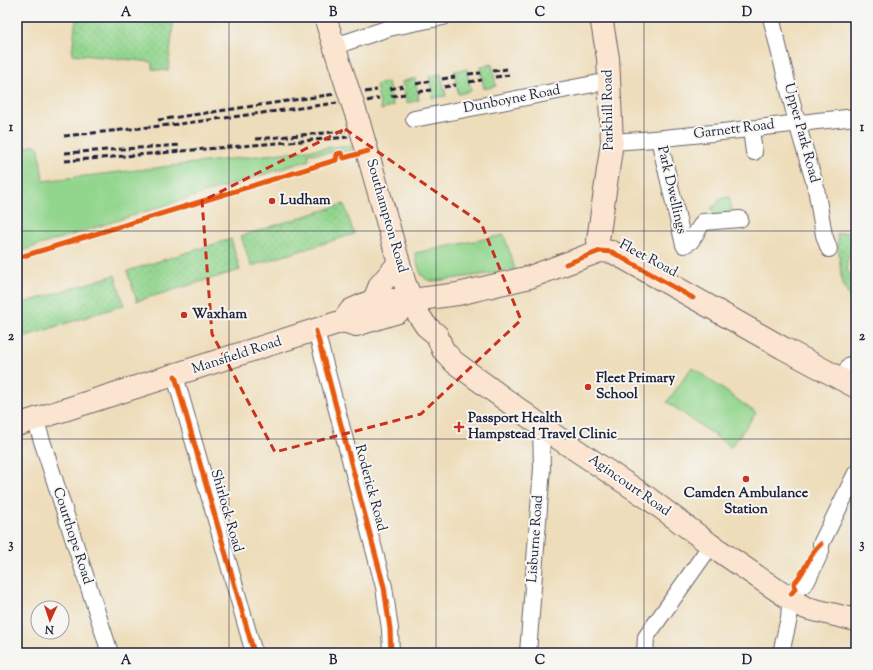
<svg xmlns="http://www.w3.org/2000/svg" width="873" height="670" viewBox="0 0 873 670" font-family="'Sorts Mill Goudy',serif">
<defs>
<pattern id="grass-dots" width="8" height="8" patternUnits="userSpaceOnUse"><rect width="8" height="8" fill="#92d58d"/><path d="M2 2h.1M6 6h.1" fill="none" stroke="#7eb77b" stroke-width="1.8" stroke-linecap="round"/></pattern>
</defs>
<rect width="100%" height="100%" fill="#f6f6f2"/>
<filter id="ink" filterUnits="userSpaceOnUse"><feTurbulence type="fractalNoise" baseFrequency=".025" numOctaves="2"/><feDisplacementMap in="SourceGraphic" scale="8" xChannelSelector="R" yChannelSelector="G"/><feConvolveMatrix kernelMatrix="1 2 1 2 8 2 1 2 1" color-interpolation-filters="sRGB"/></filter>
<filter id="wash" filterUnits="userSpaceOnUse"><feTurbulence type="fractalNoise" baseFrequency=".012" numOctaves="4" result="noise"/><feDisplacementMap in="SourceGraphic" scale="16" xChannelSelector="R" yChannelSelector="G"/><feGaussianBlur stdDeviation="0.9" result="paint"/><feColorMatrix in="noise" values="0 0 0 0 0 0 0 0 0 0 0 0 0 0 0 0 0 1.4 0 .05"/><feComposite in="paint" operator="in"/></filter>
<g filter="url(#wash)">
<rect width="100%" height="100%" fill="#eeddba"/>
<g fill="url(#grass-dots)" stroke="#5a7c64">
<path d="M 76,17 L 174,17 L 168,71 L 152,69 L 152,62 L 72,54 Z"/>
<path d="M 492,64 L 496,86 L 484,89 L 480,67 Z"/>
<path d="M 467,69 L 471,91 L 458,94 L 454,71 Z"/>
<path d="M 441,74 L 446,96 L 432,98 L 429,76 Z"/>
<path d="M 415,78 L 419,100 L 407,103 L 402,82 Z"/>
<path d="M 388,82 L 393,106 L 381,110 L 376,85 Z"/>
<path d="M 344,204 L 354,234 L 251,266 L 241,236 Z"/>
<path d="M 852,232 L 856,236 C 856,254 835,265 856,280 L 856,298 L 850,298 L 842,284 L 837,234 Z"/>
<path d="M 231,239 L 240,270 L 137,301 L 127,271 Z"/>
<path d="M 115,275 L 124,305 L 20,338 L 17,328 L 17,305 Z"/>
</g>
<g fill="#92d58d" stroke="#5a7c64">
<path d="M 33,144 L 39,148 L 43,181 L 351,145 L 352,151 L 308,154 L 309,160 L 17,252 L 17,146 L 30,147 Z"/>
<path d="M 729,197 L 733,216 L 716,217 L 711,208 L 719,203 L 718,199 Z"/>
<path d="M 504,235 L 515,269 L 487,274 L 435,281 C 419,282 418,265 415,253 Z"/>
<path d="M 692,367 L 756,413 L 731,447 L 667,402 Z"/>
</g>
</g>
<g filter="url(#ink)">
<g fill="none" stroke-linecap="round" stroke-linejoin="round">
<defs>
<g id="street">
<path d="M 771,17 L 797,123 L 816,188 L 824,235 L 829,249"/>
<path d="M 335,46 L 389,28 L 443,17"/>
<path d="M 414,119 L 609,81"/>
<path d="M 751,130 L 754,152"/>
<path d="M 659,139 L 684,245 L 691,241 L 703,222 L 740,219"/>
<path d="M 612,142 C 694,137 775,125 856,117"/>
<path d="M 316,331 L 384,587 L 390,629 L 391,653"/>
<path d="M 175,376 L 254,653"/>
<path d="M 841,379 L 850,365 L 856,363"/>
<path d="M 35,419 L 110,653"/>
<path d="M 528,653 L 542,468 L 541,426"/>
<path d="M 645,653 L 646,637 L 711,545"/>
<path d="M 781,653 L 789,618 L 791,594 L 795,589 L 802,586 L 807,581 L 821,551 L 821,544 L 856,473"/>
</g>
<g id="secondary">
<path d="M 325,17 L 343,74"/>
<path d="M 359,123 L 405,284 L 418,314 L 426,326 L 437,335 L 443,350 L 454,362 L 558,438 L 648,498 L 711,545 L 790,599 L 806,608 L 856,620"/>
<path d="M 600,251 L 598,240 L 612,142 L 608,58 L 601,17"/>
<path d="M 374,300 L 380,285 L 399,263"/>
<path d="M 343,321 L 351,310 L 374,300 L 412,300 L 458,294 L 530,277 L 600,251 L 612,252 L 620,256 L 783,348 L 856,387"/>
<path d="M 17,425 L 343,321 L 356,325 L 398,312 L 412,300"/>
</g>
</defs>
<use href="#street" stroke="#696367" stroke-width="18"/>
<use href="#secondary" stroke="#696367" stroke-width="24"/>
<use href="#street" stroke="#fff" stroke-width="16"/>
<use href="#secondary" stroke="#fce5d0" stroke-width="22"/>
<g stroke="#22223b" stroke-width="3" stroke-dasharray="6 3" stroke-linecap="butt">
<path d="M 493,71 L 507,69"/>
<path d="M 468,74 L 481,73"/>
<path d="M 495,77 L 509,75"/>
<path d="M 442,79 L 455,77"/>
<path d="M 469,82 L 482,80"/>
<path d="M 416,84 L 429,81"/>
<path d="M 444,87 L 456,85"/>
<path d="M 390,89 L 403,86"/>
<path d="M 365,92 L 377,90"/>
<path d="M 418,92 L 431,90"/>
<path d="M 391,96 L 405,94"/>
<path d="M 367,101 L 379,98"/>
<path d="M 158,120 L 335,94"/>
<path d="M 64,136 L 179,124 L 337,103"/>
<path d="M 256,139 L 346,131"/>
<path d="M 65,153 L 181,145"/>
<path d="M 65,161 L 348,137"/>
</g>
<defs>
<path id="secondary-bridge" d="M 343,74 L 359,123"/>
</defs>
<use href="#secondary-bridge" stroke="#696367" stroke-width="24" stroke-linecap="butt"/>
<use href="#secondary-bridge" stroke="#fce5d0" stroke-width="22"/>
<defs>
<g id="cycleway">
<path d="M 17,258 L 336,160 L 337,154 L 341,153 L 344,158 L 368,151"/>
<path d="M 566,264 L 600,251 L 612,252 L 693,298"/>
<path d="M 316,331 L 384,587 L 390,629 L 391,653"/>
<path d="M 175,376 L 254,653"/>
<path d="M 791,594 L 795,589 L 794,583 C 806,572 808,554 821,544"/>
</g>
</defs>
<use href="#cycleway" stroke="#f6f6f2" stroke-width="8"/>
<use href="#cycleway" stroke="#e8590c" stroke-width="5"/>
</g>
</g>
<path fill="none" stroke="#c8321e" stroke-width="3" stroke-dasharray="8 5" stroke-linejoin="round" d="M 345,129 L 481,223 L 521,320 L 421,414 L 275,452 L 212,334 L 202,201 Z"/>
<path fill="none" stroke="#22223b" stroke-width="1" stroke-opacity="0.55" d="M 229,17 L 229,653M 436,17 L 436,653M 644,17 L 644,653M 17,231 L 856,231M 17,439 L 856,439"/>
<g fill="#c8321e" stroke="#f6f6f2" stroke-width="1.5">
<circle cx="272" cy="201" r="4"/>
<circle cx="184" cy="315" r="4"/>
<circle cx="588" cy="387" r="4"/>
<path d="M457 421h4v4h4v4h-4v4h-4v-4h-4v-4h4z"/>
<circle cx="746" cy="479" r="4"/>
</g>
<g text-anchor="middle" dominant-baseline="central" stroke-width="4" stroke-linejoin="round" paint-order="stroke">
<g font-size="14" fill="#22223b" stroke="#f6f6f2">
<text transform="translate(512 100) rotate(-11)">Dunboyne Road</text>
<text transform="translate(609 110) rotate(-91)">Parkhill Road</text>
<text transform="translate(734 130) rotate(-7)">Garnett Road</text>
<text transform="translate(801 133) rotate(75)">Upper Park Road</text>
<text transform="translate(671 190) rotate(77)">Park Dwellings</text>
<text transform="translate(386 216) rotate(74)">Southampton Road</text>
<text transform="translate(648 259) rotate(28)">Fleet Road</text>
<text transform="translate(237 356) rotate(-18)">Mansfield Road</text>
<text transform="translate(629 486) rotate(35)">Agincourt Road</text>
<text transform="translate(370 488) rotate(75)">Roderick Road</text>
<text transform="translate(226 511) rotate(74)">Shirlock Road</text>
<text transform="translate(72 536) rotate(72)">Courthope Road</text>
<text transform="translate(536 539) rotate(-86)">Lisburne Road</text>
</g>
<g font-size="14" font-weight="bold" fill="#22223b" stroke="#f6f6f2" text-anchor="start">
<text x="280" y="201">Ludham</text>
<text x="192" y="315">Waxham</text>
<text x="596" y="379">Fleet Primary<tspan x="596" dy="16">School</tspan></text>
<text x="468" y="419">Passport Health<tspan x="468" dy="16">Hampstead Travel Clinic</tspan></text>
<text x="746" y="494" text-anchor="middle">Camden Ambulance<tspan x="746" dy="16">Station</tspan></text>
</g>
</g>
<rect width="873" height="670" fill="none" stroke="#f6f6f2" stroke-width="44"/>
<g transform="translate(50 620) rotate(183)"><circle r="19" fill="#f6f6f2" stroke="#a1a1a9"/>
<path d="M0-3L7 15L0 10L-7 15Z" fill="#c8321e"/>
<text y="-6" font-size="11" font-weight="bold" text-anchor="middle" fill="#22223b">N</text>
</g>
<rect x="22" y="22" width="829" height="626" fill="none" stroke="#22223b" stroke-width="1.5"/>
<g font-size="13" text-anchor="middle" font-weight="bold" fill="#22223b">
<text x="126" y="16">A</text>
<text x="333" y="16">B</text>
<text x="540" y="16">C</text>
<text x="747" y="16">D</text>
<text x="11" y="131">1</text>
<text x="862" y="131">1</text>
<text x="11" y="340">2</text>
<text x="862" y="340">2</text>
<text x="11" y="548">3</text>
<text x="862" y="548">3</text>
<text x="126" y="664">A</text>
<text x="333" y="664">B</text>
<text x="540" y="664">C</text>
<text x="747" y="664">D</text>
</g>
</svg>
